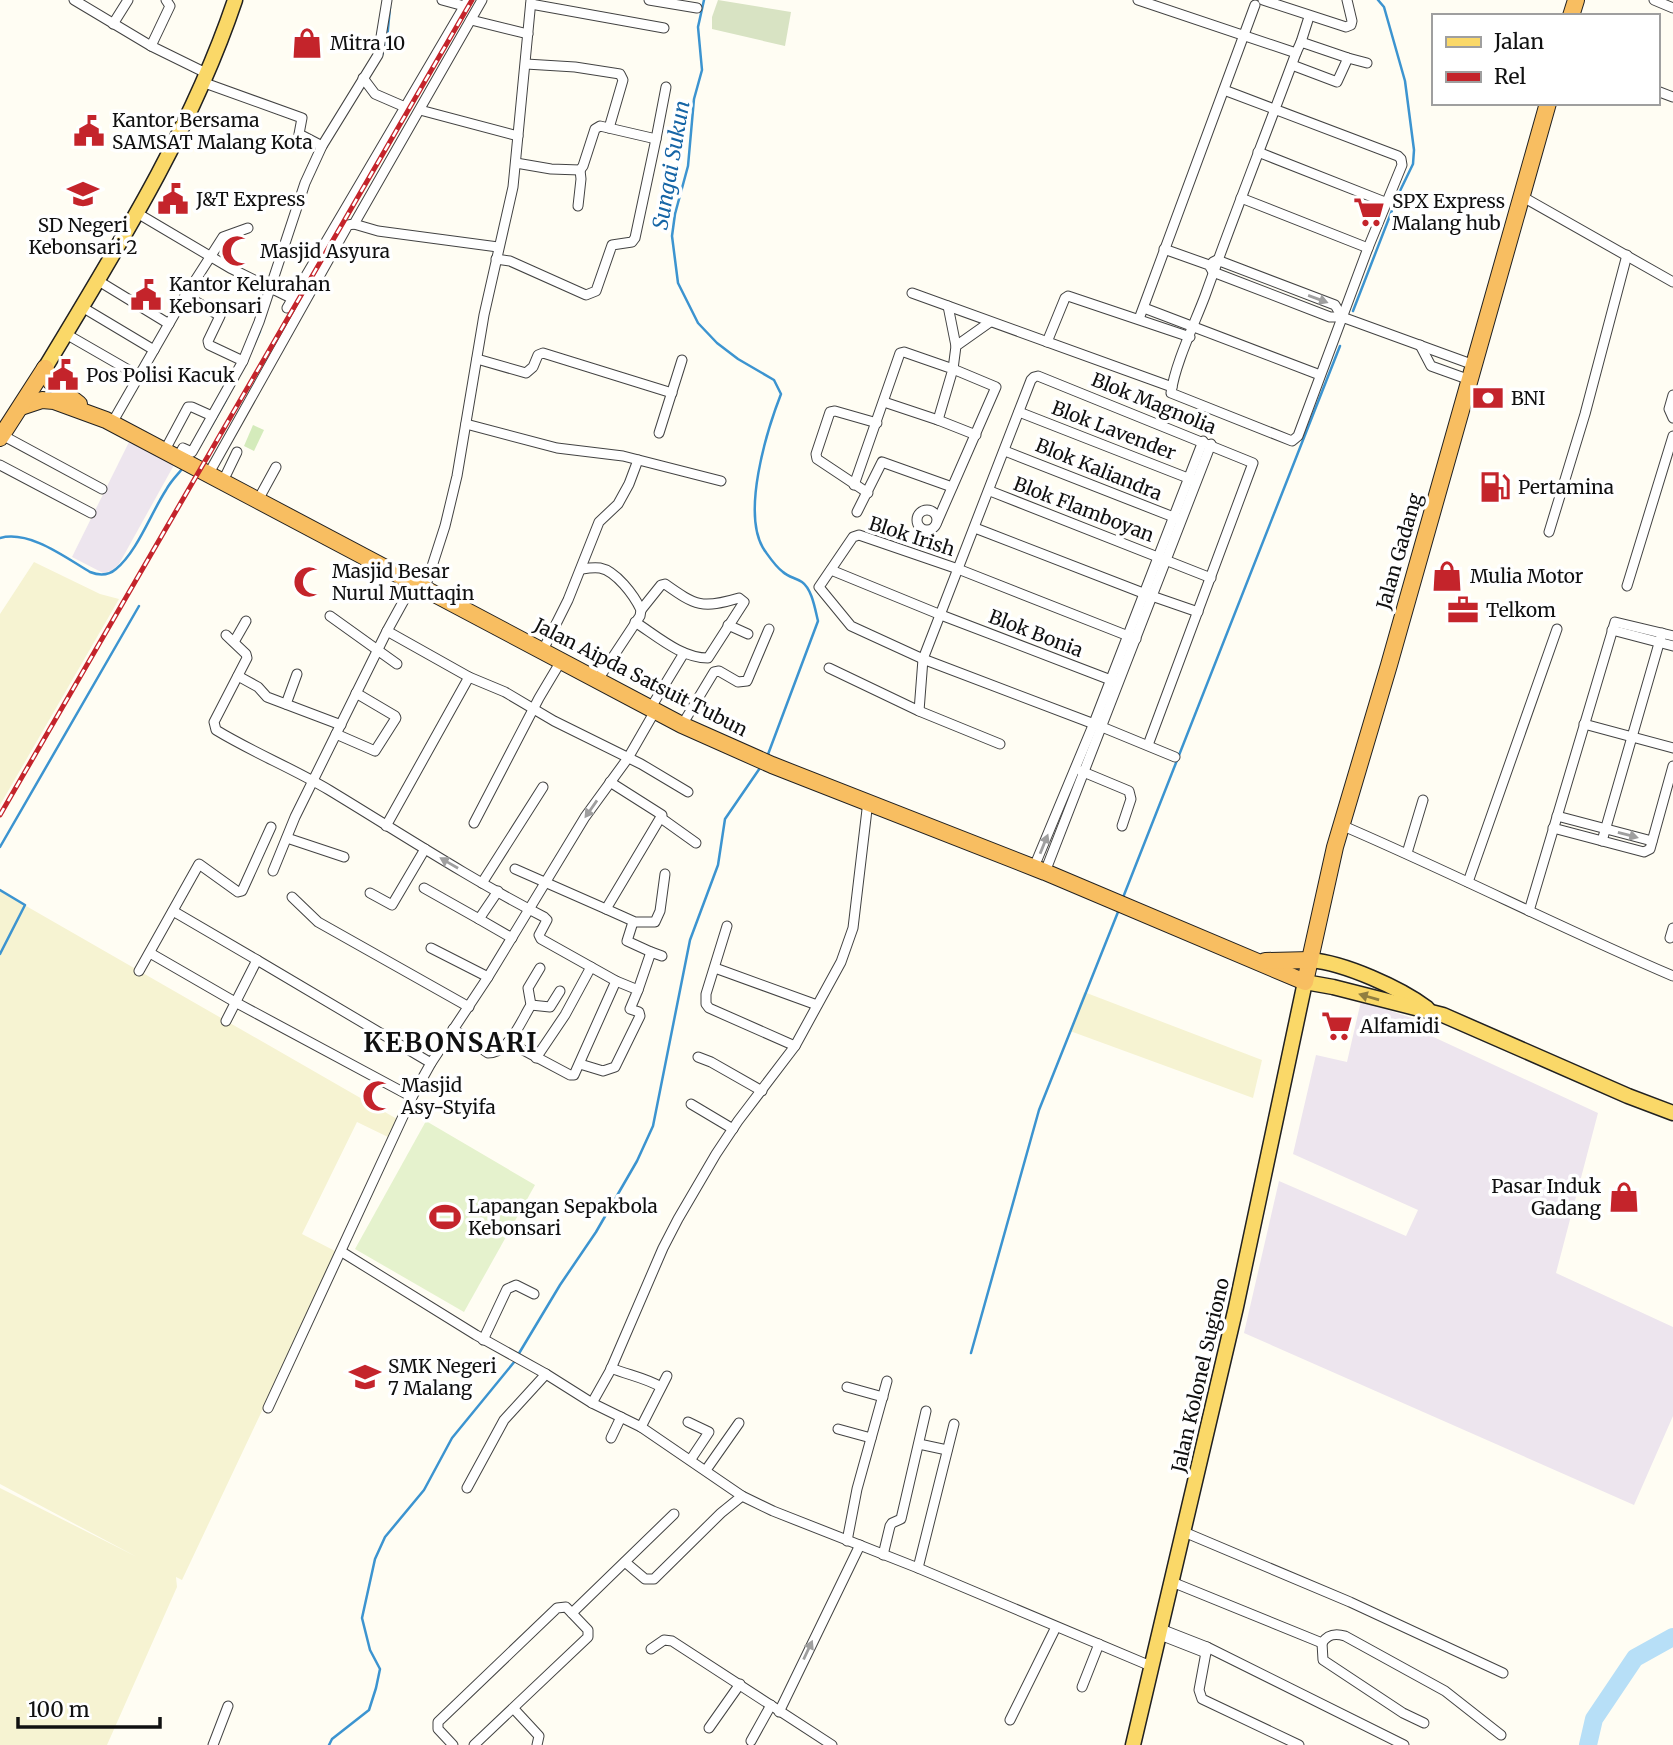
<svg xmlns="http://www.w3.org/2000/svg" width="1673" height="1745" viewBox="0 0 1673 1745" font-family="Merriweather,serif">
<rect width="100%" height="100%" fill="#fffdf3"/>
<g fill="#ede5ee">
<path d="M 129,442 L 174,465 L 119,564 L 111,571 L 103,573 L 72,557 Z"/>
<path d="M 1361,1001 L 1430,1024 L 1427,1034 L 1598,1113 L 1556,1273 L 1673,1327 L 1673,1416 L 1634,1505 L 1244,1333 L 1279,1181 L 1406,1236 L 1418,1210 L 1293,1154 L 1316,1055 L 1347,1062 Z"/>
</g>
<g fill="#f6f3d2">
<path d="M 34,562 L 100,594 L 119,599 L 0,805 L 0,614 Z"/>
<path d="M 0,891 L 397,1119 L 388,1137 L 357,1122 L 302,1234 L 337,1252 L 182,1580 L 176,1577 L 177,1587 L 107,1745 L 0,1745 L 0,1488 L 137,1557 L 0,1484 Z"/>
<path d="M 1084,992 L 1262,1060 L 1253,1098 L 1070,1031 Z"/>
</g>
<path fill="#d4ebbb" d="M 253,425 L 264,430 L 254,451 L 244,446 Z"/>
<path fill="#d8e3c3" d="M 718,0 L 791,12 L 785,46 L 712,29 L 712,17 Z"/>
<path fill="#e5f2cd" d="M 426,1121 L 535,1185 L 464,1312 L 355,1249 Z"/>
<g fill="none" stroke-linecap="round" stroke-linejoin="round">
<g stroke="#3c94d0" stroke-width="2.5">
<path d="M 704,0 L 698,27 L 702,70 L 694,99 L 688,166 L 675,214 L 672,236 L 678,283 L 698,323 L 717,343 L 738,359 L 774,380 L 781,394 C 767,430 740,516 765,551 C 770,558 776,567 783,572 C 788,577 796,578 802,582 C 812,589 815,609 818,621 L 767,757"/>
<path d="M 382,55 L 387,40 L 390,7"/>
<path d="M 1353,311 L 1398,195 L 1413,164 L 1414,150 L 1405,81 L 1384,7 L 1378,0"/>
<path d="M 254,344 L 260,331"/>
<path d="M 198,449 L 226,400"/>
<path d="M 0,538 C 30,530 66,558 90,572 C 100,576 108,576 116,569 C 137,552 151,513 166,490 C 170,482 177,475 183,468"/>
<path d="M 0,847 L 139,606"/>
<path d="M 0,890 L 25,905 L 0,954"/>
<path d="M 1124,895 L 1340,346"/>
<path d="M 971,1353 L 1039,1110 L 1118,912"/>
<path d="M 518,1355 L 560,1285 L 596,1232 L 637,1161 L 653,1126 L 690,940 L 718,865 L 725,819 L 762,765"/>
<path d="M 329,1745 L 332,1739 L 369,1710 L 376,1688 L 380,1669 L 370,1650 L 362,1618 L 375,1559 L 385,1537 L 424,1490 L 452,1438 L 515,1361"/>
</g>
<path stroke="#b7dff7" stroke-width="18" d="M 1588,1745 L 1594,1719 L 1635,1658 L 1673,1637"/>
<defs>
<g id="minor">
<path d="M 74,0 L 151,46 L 206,73"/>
<path d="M 442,0 L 464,6"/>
<path d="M 649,0 L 697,8"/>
<path d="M 1138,0 L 1296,53 L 1301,42 L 1348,58 L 1367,63"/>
<path d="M 1263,0 L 1346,27 L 1351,25 L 1352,21 L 1347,0"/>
<path d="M 1654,0 L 1673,8"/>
<path d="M 531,4 L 664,28"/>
<path d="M 471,20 L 528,34"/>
<path d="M 113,24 L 128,0"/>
<path d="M 1301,42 L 1308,20"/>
<path d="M 151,46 L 170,6 L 166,0"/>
<path d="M 526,64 L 575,67 L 620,74 L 623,80 L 609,128"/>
<path d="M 1292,65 L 1337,82 L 1348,58"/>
<path d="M 363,78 L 375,94 L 405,107"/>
<path d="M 202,82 L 302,118 L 299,134 L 322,146"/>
<path d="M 1224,90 L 1398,156 L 1401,159 L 1402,165 L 1368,248 L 1298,436 L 1292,441 L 1171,393 C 1175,364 1194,325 1205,296 C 1234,215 1266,134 1296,53"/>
<path d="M 1657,91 L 1673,97"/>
<path d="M 420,110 L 518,136"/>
<path d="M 1258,152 L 1385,202"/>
<path d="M 516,163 L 551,169 L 580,170 L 583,166 L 595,129 L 600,126 L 656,139 L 666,87"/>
<path d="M 1523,197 L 1673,282"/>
<path d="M 1241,198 L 1368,248"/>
<path d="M 578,206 L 581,179 L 580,170"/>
<path d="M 137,213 L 230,268 L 293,299"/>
<path d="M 354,224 L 378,231 L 498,247"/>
<path d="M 1164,249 L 1209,265 L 1213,272 L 1330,317 L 1342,317 L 1474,365"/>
<path d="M 496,259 L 510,261 L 586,295 L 596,291 L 612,245 L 632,242 L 635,238 L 656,139"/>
<path d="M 1213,262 L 1217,260 L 1335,305 L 1342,317"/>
<path d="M 97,280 L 169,324"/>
<path d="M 912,293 L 1172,387"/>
<path d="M 185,295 L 220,316 L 208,341 L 209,345 L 243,361"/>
<path d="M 948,306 L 956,346"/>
<path d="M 82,307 L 154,350"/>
<path d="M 287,308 L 468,0"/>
<path d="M 1144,308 L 1320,375"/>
<path d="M 1139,319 L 1255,5"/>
<path d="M 66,334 L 139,376"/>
<path d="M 1047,342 L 1065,298 L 1068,296 L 1190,337"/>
<path d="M 1420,345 L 1431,366 L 1470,380"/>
<path d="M 477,359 L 526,373 L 533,367 L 538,355 L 543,353 L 672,393"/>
<path d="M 1673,395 L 1669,409 L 1673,418"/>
<path d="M 884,402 L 938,420 L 976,435"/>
<path d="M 1019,412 L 1193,480"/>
<path d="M 112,423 L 182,301 L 223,237 L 248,228"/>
<path d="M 466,424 L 557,448 L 623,456 L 721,481"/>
<path d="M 659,433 L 682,360"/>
<path d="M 2,435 L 102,489"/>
<path d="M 165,450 L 188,407 L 192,407 L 212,416"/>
<path d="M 1005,451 L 1176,518"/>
<path d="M 178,457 L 183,448 L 192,452 L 243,361 L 259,322 L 305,183 L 322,146 L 378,55 L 387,0"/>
<path d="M 0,465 L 91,513"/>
<path d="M 209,473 L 348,225 L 354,224 L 482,0"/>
<path d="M 223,481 L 237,452"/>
<path d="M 854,485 L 900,353 L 904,352 L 953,369 L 938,420"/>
<path d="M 990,491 L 1211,578"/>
<path d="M 868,493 L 817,459 L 816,454 L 830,412 L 835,411 L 877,423"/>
<path d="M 258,500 L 276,467"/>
<circle cx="927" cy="520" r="10"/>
<path d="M 857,512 L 882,462 L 952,487"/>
<path d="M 937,522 L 996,387 L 953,369 L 956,346 L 990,322"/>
<path d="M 975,528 L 1143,593 L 1198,612"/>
<path d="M 1549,532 L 1585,414 L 1627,255"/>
<path d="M 582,569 C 588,568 594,567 600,568 C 616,571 634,595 641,610 L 640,616 L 597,681"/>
<path d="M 831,570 L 941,615 L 1116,682"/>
<path d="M 1627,586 L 1673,436"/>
<path d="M 425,588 L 445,526 L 457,476 L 484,315 L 513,187 L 531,0"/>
<path d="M 330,616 L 397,664"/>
<path d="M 635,622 C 657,636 681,658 708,658 L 744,602 L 739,598 C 702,609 696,606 665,584 L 661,585 L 641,610"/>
<path d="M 728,625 L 748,634"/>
<path d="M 1612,630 L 1673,646"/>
<path d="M 387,631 L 469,677 L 505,692 L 554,721 L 641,764 L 688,792"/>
<path d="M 226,635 L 246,654 L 247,658 L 214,722 L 216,730 C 252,752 292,768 329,790 C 400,833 470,879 544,917 L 547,920 L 539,935 L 541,939 L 616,981 L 638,990 L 630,1009 L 639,1012 L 640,1016 L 615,1067 L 603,1071 L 580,1064"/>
<path d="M 1136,639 L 958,569 L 859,535 L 853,537 L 819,587 L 851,626 L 923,659 L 1102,727 L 1175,757"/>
<path d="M 234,642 L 246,621"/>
<path d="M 543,650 L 568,600 L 599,522 L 618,504 L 629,484 L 638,460"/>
<path d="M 829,668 L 919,711 L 1000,744"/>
<path d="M 238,676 L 258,687 L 267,697 L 341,725"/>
<path d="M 286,704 L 297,674"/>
<path d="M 650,709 L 684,653"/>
<path d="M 919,711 L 923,659 L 1031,380 L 1034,377 L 1038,376 L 1253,463 L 1148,745"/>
<path d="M 1584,724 L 1673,748"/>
<path d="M 682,725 L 714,672 L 719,671 L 738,682 L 747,681 L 769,629"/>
<path d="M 336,734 L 375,751 L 396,718 L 395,716 L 356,693"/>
<path d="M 1081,771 L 1129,791 L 1131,799 L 1122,826"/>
<path d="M 1557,816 L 1652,841"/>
<path d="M 661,818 L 696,843"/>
<path d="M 474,823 L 539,698 L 561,661"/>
<path d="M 1341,825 C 1453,873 1561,928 1673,976"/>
<path d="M 386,826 L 469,677"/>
<path d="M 1553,828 L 1644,852 L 1650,849 L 1673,766"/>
<path d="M 287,838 L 344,857"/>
<path d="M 1602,841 L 1662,633"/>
<path d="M 1407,853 L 1423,800"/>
<path d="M 1034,867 L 1094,723 L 1203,441"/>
<path d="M 515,869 L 606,909 L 662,815 L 610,782"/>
<path d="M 273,871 L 295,817 L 387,631 L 414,582"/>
<path d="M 1045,872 L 1211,444"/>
<path d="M 1468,882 L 1557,629"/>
<path d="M 482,883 L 543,787"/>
<path d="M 424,888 L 479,919 L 498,891"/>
<path d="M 370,893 L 392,905 L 425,849"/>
<path d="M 292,897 L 318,922 L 469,1007"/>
<path d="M 606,909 L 635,922 L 655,922 L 660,911 L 665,874"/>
<path d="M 173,911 L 257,960 L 226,1021"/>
<path d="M 1529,911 L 1615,622 L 1673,636"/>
<path d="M 479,919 L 512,938"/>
<path d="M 633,922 L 627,941 L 651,952"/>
<path d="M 727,926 L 706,994 L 706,1004 L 709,1008 L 795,1046"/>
<path d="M 1670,938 L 1673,928"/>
<path d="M 431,948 L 488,977"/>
<path d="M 150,953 L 235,1002 L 412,1097"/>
<path d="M 257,960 L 431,1063"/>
<path d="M 715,968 L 817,1005"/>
<path d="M 139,971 L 199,864 L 238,892 L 242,891 L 271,827"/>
<path d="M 638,990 L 651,952 L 662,956"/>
<path d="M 531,1005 L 550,1007 L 560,991"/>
<path d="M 453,1029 L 488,1053 C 509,1053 521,1021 531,1005 L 528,988 L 540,968"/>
<path d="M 508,1042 L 570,1075 L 574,1075 L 616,981"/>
<path d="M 698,1057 L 711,1062 L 762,1091"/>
<path d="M 536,1058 L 565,1015 L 591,967"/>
<path d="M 691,1104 L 733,1129"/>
<path d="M 342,1252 L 476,1335 L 546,1374 L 592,1403 L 641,1427 L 742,1496 L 773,1511 L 918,1568 L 1153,1667"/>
<path d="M 483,1340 L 507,1289 L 516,1285 L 534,1294"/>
<path d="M 611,1368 C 628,1375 646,1378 661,1387"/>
<path d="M 847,1387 L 883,1397"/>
<path d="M 592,1403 L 610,1371 L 663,1248 L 678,1219 L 716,1154 L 738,1121 L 795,1046 L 841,962 L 853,928 L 868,801"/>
<path d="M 268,1408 L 412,1097 L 431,1063 L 488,977 L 585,817 L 628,758 L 655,711"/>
<path d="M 688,1422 L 709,1432 L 691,1459"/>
<path d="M 641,1427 L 667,1376"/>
<path d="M 838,1429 L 871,1438"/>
<path d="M 611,1438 L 621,1417"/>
<path d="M 919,1444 L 947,1450"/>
<path d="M 706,1470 L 739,1423"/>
<path d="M 467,1488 L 504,1420 L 546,1374"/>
<path d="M 1184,1532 L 1350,1602 L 1503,1673"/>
<path d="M 847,1541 L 857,1489 L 887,1381"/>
<path d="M 883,1555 L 890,1526 L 892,1523 L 901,1519 L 926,1411"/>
<path d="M 625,1562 L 645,1579 L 654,1579 L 721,1513 L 742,1496"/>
<path d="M 918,1568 L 954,1424"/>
<path d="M 1172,1582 L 1322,1643 C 1328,1634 1335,1633 1345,1636 L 1445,1691 L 1501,1735"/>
<path d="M 572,1613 L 674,1514"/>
<path d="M 1161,1629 L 1207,1647 L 1404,1745"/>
<path d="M 1160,1635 L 1206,1653"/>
<path d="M 1322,1643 L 1323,1660 L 1403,1713 L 1424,1723"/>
<path d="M 1207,1647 L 1199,1690 L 1202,1699 L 1299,1745"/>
<path d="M 651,1649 L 664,1640 L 672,1641 L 832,1745"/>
<path d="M 1082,1687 L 1099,1644"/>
<path d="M 514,1709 L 539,1736 L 537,1745"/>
<path d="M 779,1712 L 860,1545"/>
<path d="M 1010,1720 L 1056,1627"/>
<path d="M 709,1728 L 740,1684"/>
<path d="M 751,1741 L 771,1705"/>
<path d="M 213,1745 L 228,1706"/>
<path d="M 453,1745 L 438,1729 L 438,1722 L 557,1608 L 566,1607 L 588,1630 L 588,1637 L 474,1745"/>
</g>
<g id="primary">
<path d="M 45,368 C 116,250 191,131 235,0"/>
<path d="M 1310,960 C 1345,963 1400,988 1427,1008"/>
<path d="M 1133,1745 L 1236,1307 L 1305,982 L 1333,987 L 1443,1015 L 1628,1096 L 1673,1113"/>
</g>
<g id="trunk">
<path d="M 1571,16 L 1576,0"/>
<path d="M 45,368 L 51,382 L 79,404"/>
<path d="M 21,407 L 42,400 L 54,401 L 106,420 L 682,725 L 772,765 L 1045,872 L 1305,982 L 1335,847 L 1389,665 L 1548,103"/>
<path d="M 0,438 L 45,368"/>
<path d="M 1265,961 L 1310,960"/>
</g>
</defs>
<use href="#minor" stroke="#434343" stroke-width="11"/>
<use href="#primary" stroke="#212121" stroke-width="17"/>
<use href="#trunk" stroke="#212121" stroke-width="18"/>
<use href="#minor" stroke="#fff" stroke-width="9"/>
<use href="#primary" stroke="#fad868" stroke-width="14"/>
<use href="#trunk" stroke="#f8be61" stroke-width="16"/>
<defs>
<path id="rail" d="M 0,815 L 472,0"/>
</defs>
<use href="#rail" stroke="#c4242b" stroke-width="5"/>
<use href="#rail" stroke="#fff" stroke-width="2.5" stroke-dasharray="8" stroke-linecap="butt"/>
</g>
<defs><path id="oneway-solid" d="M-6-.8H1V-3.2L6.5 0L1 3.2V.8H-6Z" transform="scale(1.75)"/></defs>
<g fill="#9f9f9f">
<use href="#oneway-solid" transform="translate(1318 299) rotate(20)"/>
<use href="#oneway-solid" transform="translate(591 809) rotate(125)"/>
<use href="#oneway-solid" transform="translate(1628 835) rotate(15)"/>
<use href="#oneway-solid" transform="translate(1044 844) rotate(-68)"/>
<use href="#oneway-solid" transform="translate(449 863) rotate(-150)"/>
<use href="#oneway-solid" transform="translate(808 1650) rotate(-65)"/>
</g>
<use fill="#917e40" href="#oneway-solid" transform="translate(1369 997) rotate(-164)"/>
<defs>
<symbol id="shop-bare" viewBox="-9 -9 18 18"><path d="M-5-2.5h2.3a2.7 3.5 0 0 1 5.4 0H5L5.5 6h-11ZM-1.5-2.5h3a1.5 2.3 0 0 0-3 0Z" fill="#c4242b" stroke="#fff" stroke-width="2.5" paint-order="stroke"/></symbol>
<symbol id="civic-bare" viewBox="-9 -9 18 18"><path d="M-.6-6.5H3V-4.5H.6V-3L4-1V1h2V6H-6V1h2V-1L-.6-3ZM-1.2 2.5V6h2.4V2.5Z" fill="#c4242b" stroke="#fff" stroke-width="2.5" paint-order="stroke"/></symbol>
<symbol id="school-bare" viewBox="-9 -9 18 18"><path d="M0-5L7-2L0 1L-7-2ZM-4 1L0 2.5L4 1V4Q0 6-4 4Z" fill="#c4242b" stroke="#fff" stroke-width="2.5" paint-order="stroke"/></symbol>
<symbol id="supermarket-bare" viewBox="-9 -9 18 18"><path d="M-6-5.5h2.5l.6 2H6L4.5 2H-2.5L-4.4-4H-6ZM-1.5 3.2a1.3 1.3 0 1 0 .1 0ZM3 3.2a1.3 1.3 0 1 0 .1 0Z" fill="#c4242b" stroke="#fff" stroke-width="2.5" paint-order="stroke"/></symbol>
<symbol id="mosque-bare" viewBox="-9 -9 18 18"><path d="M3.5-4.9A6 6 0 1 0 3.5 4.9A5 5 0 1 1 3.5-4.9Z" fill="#c4242b" stroke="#fff" stroke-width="2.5" paint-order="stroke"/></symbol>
<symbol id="bank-bare" viewBox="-9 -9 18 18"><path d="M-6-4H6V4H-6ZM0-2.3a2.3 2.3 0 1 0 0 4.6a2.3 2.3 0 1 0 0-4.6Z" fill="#c4242b" stroke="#fff" stroke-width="2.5" paint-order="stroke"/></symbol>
<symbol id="fuel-bare" viewBox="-9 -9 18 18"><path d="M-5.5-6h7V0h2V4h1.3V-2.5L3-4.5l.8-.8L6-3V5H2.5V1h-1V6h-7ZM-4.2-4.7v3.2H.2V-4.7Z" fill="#c4242b" stroke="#fff" stroke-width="2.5" paint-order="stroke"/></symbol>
<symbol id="office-bare" viewBox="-9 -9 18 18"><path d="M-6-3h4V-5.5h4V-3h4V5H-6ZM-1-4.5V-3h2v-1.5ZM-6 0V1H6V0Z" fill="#c4242b" stroke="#fff" stroke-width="2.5" paint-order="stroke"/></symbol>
<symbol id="stadium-bare" viewBox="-9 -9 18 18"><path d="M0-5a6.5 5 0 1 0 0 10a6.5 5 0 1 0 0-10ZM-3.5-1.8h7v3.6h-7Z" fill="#c4242b" stroke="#fff" stroke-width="2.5" paint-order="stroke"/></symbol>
</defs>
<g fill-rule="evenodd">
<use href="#shop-bare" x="285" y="21" width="44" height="44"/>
<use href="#civic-bare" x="67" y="109" width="44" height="44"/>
<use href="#school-bare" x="61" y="172" width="44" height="44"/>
<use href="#civic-bare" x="151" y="177" width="44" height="44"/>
<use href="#supermarket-bare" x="1347" y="190" width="44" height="44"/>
<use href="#mosque-bare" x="215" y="229" width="44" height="44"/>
<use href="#civic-bare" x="124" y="273" width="44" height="44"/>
<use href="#civic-bare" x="41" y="353" width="44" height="44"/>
<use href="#bank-bare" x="1466" y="376" width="44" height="44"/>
<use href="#fuel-bare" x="1473" y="465" width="44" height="44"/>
<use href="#shop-bare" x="1425" y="554" width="44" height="44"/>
<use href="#mosque-bare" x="287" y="560" width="44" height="44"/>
<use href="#office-bare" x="1441" y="588" width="44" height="44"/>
<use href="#supermarket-bare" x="1315" y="1004" width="44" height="44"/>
<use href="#mosque-bare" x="356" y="1074" width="44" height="44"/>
<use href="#shop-bare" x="1602" y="1175" width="44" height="44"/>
<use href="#stadium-bare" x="423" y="1195" width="44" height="44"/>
<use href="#school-bare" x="343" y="1355" width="44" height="44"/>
</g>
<g text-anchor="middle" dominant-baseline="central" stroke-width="7" stroke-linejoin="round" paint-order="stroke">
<g font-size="19" fill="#101010" stroke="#fff" text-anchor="start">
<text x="330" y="43">Mitra 10</text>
<text x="112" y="120">Kantor Bersama<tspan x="112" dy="22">SAMSAT Malang Kota</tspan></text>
<text x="196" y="199">J&amp;T Express</text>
<text x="1392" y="201">SPX Express<tspan x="1392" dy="22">Malang hub</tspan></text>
<text x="83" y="225" text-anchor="middle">SD Negeri<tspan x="83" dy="22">Kebonsari 2</tspan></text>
<text x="260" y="251">Masjid Asyura</text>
<text x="169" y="284">Kantor Kelurahan<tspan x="169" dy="22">Kebonsari</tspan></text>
<text x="86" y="375">Pos Polisi Kacuk</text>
<text x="1511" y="398">BNI</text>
<text x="1518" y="487">Pertamina</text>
<text x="332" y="571">Masjid Besar<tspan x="332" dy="22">Nurul Muttaqin</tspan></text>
<text x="1470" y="576">Mulia Motor</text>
<text x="1486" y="610">Telkom</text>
<text x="1360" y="1026">Alfamidi</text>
<text x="401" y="1085">Masjid<tspan x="401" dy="22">Asy-Styifa</tspan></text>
<text x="1601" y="1186" text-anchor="end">Pasar Induk<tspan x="1601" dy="22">Gadang</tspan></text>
<text x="468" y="1206">Lapangan Sepakbola<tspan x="468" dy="22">Kebonsari</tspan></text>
<text x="388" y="1366">SMK Negeri<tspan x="388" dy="22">7 Malang</tspan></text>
</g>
<g font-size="19" fill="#101010" stroke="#fff">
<text transform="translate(1154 403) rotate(22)">Blok Magnolia</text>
<text transform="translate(1114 430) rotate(21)">Blok Lavender</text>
<text transform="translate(1099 469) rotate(22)">Blok Kaliandra</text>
<text transform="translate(1084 509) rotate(21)">Blok Flamboyan</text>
<text transform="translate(912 536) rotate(18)">Blok Irish</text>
<text transform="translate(1399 551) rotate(-74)">Jalan Gadang</text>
<text transform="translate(1036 633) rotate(21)">Blok Bonia</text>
<text transform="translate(641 677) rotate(27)">Jalan Aipda Satsuit Tubun</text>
<text transform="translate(1200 1375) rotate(-77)">Jalan Kolonel Sugiono</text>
</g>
<g font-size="21" font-style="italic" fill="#1665a6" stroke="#fff">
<text transform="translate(671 165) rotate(-80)">Sungai Sukun</text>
</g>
<g font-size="26" font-weight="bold" letter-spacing="2" fill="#101010" stroke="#fff">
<text x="451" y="1042">KEBONSARI</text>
</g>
</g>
<rect x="1432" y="14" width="228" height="91" fill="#ffffff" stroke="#9f9f9f" stroke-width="2"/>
<rect x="1446" y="37" width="35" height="10" fill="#fad868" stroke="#9f9f9f" stroke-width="2"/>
<text x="1494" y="49" font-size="21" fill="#101010">Jalan</text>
<rect x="1446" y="72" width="35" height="10" fill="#c4242b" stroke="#9f9f9f" stroke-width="2"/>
<text x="1494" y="84" font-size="21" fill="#101010">Rel</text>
<path d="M18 1717v10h142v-10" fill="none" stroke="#101010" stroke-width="3.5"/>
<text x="28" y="1717" font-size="21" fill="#101010" stroke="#ffffff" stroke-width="5" paint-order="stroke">100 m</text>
</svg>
